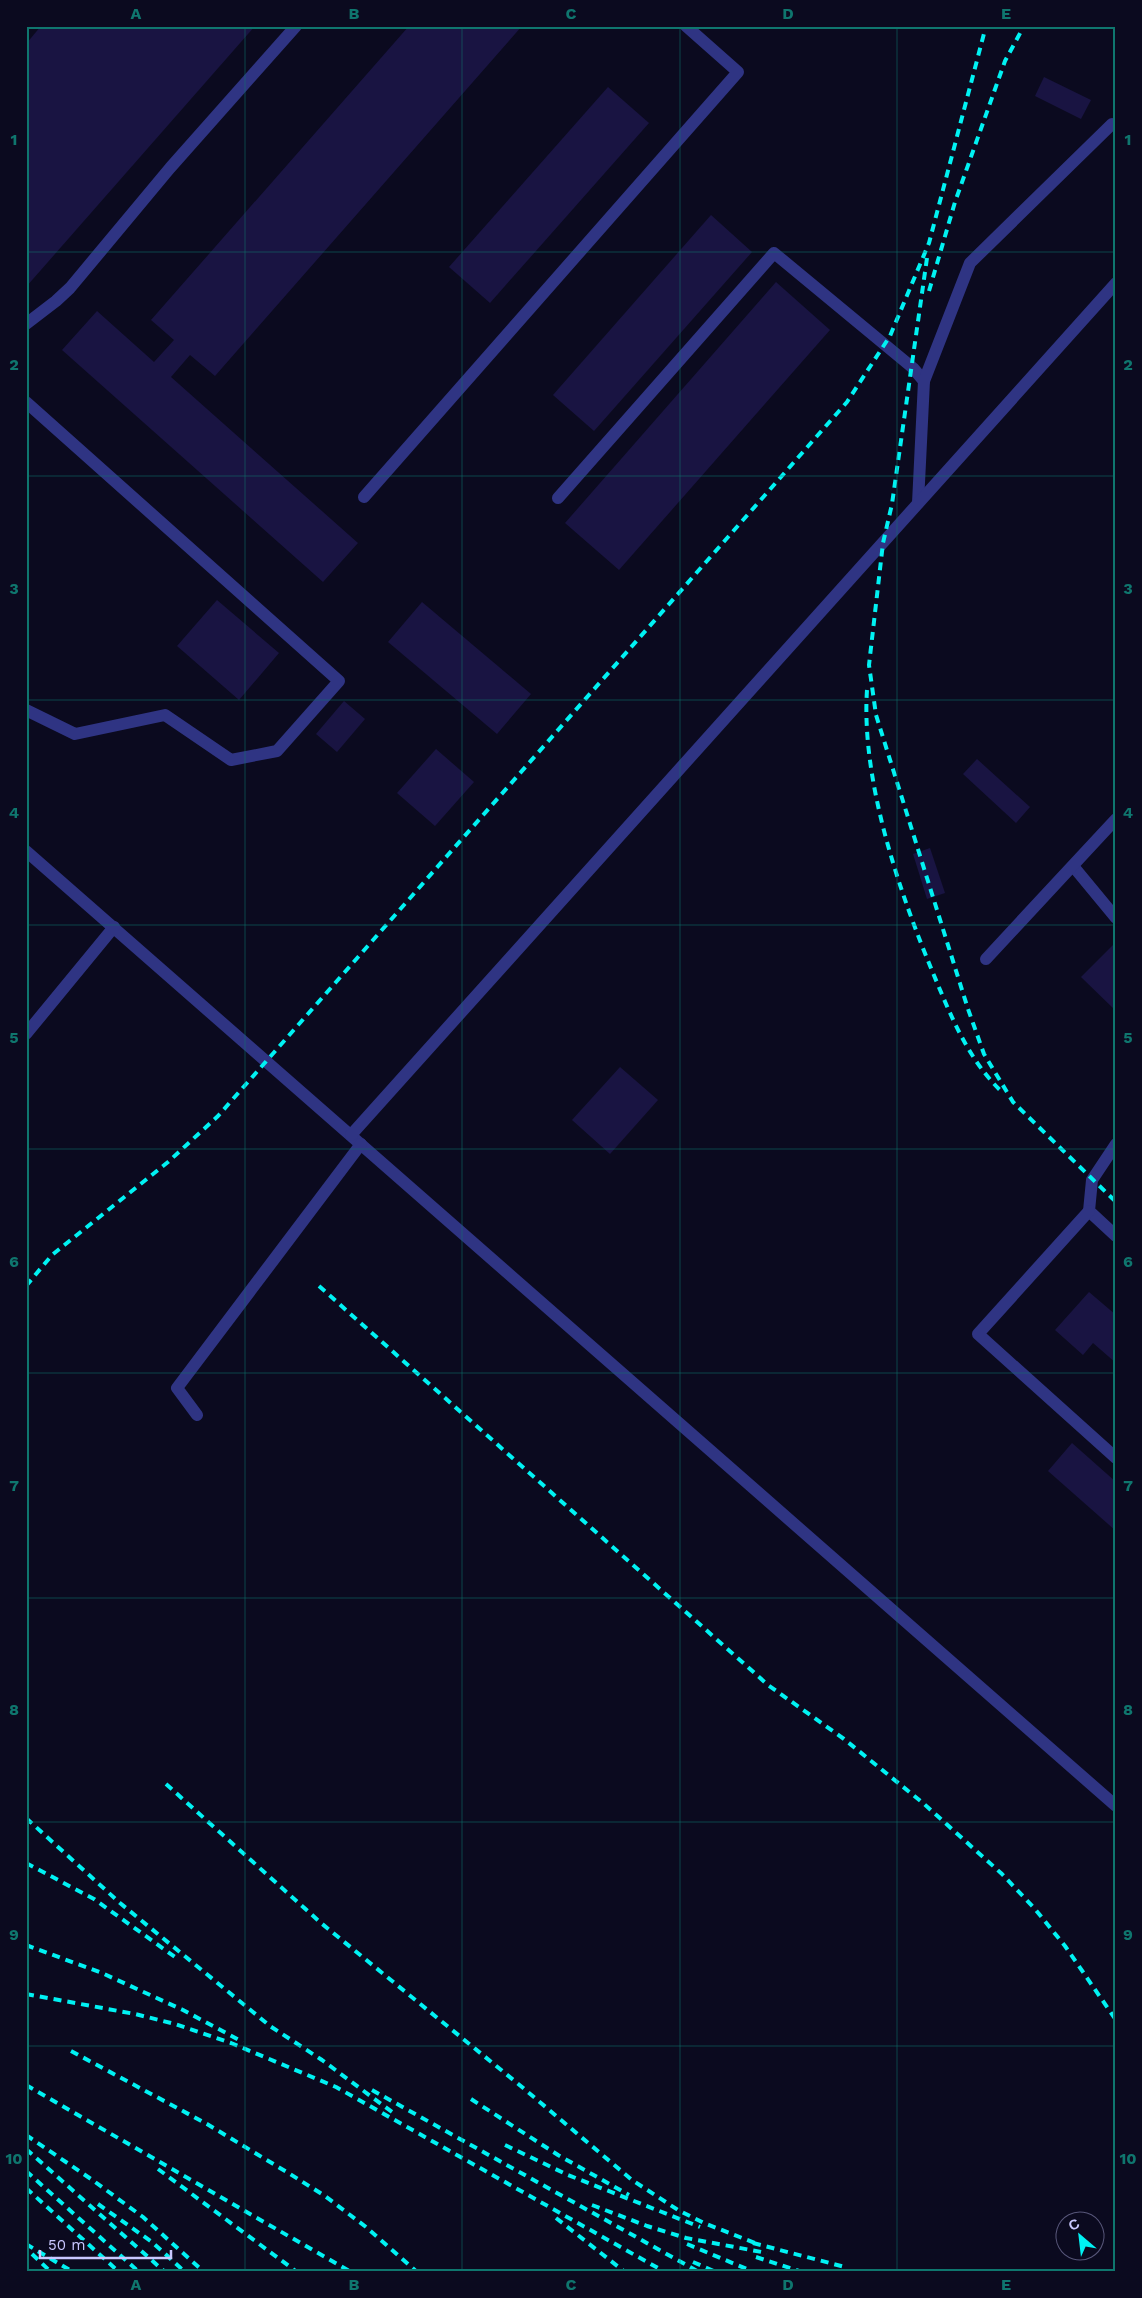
<svg xmlns="http://www.w3.org/2000/svg" width="1142" height="2298" viewBox="0 0 1142 2298" font-family="'Work Sans',sans-serif">
<rect width="100%" height="100%" fill="#0b0a1f"/>
<g fill="#191442">
<path d="M 41,26 L 255,26 L 26,287 L 26,44 Z"/>
<path d="M 409,26 L 522,26 L 215,376 L 190,355 L 171,377 L 358,543 L 323,582 L 62,350 L 97,311 L 154,362 L 174,340 L 151,320 Z"/>
<path d="M 1044,77 L 1091,100 L 1081,119 L 1035,96 Z"/>
<path d="M 608,87 L 649,123 L 490,303 L 449,267 Z"/>
<path d="M 711,215 L 752,252 L 594,431 L 553,395 Z"/>
<path d="M 776,282 L 830,330 L 619,570 L 565,523 Z"/>
<path d="M 217,600 L 279,653 L 239,700 L 177,646 Z"/>
<path d="M 422,602 L 531,694 L 497,734 L 388,642 Z"/>
<path d="M 344,701 L 365,719 L 337,752 L 316,734 Z"/>
<path d="M 436,749 L 474,782 L 435,826 L 397,793 Z"/>
<path d="M 977,759 L 1030,807 L 1016,823 L 963,774 Z"/>
<path d="M 930,848 L 945,893 L 927,899 L 913,854 Z"/>
<path d="M 1116,942 L 1116,1011 L 1081,977 Z"/>
<path d="M 620,1067 L 658,1100 L 610,1154 L 572,1120 Z"/>
<path d="M 1089,1292 L 1116,1315 L 1116,1363 L 1093,1343 L 1083,1355 L 1055,1330 Z"/>
<path d="M 1072,1443 L 1116,1482 L 1116,1531 L 1048,1471 Z"/>
</g>
<g fill="none" stroke-linecap="round" stroke-linejoin="round">
<g stroke="#2f3483" stroke-width="12">
<path d="M 26,324 L 56,301 L 70,288 L 170,168 L 296,26"/>
<path d="M 26,402 L 339,681 L 277,751 L 231,760 L 165,715 L 75,734 L 26,710"/>
<path d="M 364,497 L 738,72 L 686,26"/>
<path d="M 558,498 L 774,253 L 913,368 L 924,381"/>
<path d="M 918,503 L 924,381 L 970,263 L 1112,124"/>
<path d="M 26,851 L 1116,1806"/>
<path d="M 1073,866 L 1116,918"/>
<path d="M 986,959 L 1116,819"/>
<path d="M 26,1034 L 114,927"/>
<path d="M 351,1135 L 1116,283"/>
<path d="M 1116,1144 L 1092,1180 L 1089,1211 L 1116,1236"/>
<path d="M 1089,1211 L 978,1334 L 1116,1458"/>
<path d="M 197,1415 L 177,1388 L 361,1144"/>
</g>
<g stroke="#00f2f3" stroke-width="4" stroke-dasharray="8 6" stroke-linecap="butt">
<path d="M 927,258 L 892,504 L 883,543 L 869,665 L 876,715 L 968,1009 L 984,1054 L 1013,1102 L 1116,1202"/>
<path d="M 929,291 L 955,202 L 1005,61 L 1024,26"/>
<path d="M 867,690 C 861,780 899,891 933,973 C 951,1016 968,1060 1003,1093"/>
<path d="M 26,1286 L 52,1255 L 168,1162 L 218,1116 L 847,402 L 890,336 L 929,243 L 986,26"/>
<path d="M 319,1286 L 768,1685 L 844,1739 L 923,1803 L 1002,1874 L 1035,1909 L 1065,1946 L 1116,2020"/>
<path d="M 166,1784 L 321,1923 L 522,2087 L 632,2180 L 678,2210 L 704,2223 L 760,2245"/>
<path d="M 26,1818 L 120,1903 L 270,2026 L 322,2060 L 392,2112"/>
<path d="M 26,1863 L 94,1899 L 175,1957"/>
<path d="M 26,1945 L 102,1973 L 183,2010 L 243,2042"/>
<path d="M 26,1994 L 135,2014 L 175,2024 L 231,2043 L 336,2087 L 665,2272"/>
<path d="M 71,2051 L 207,2124 L 290,2174 L 325,2196 L 366,2227 L 417,2272"/>
<path d="M 26,2085 L 351,2272"/>
<path d="M 372,2090 L 699,2272"/>
<path d="M 471,2099 L 558,2155 L 629,2195"/>
<path d="M 26,2135 L 91,2179 L 143,2217 L 204,2272"/>
<path d="M 505,2145 L 568,2175 L 700,2227"/>
<path d="M 26,2149 L 165,2272"/>
<path d="M 158,2169 L 297,2272"/>
<path d="M 26,2171 L 139,2272"/>
<path d="M 26,2188 L 119,2272"/>
<path d="M 98,2204 L 152,2242 L 185,2272"/>
<path d="M 592,2205 L 647,2226 L 686,2238 L 767,2253"/>
<path d="M 556,2218 L 625,2272"/>
<path d="M 753,2243 L 845,2267"/>
<path d="M 26,2244 L 73,2272"/>
<path d="M 687,2244 L 754,2272"/>
<path d="M 32,2254 L 51,2272"/>
<path d="M 756,2257 L 802,2272"/>
<path d="M 693,2262 L 716,2272"/>
</g>
</g>
<path fill="none" stroke="#0f766e" stroke-width="1" stroke-opacity="0.55" d="M 245,26 L 245,2272M 462,26 L 462,2272M 680,26 L 680,2272M 897,26 L 897,2272M 26,252 L 1116,252M 26,476 L 1116,476M 26,700 L 1116,700M 26,925 L 1116,925M 26,1149 L 1116,1149M 26,1373 L 1116,1373M 26,1598 L 1116,1598M 26,1822 L 1116,1822M 26,2046 L 1116,2046"/>
<rect width="1142" height="2298" fill="none" stroke="#0b0a1f" stroke-width="55"/>
<g transform="translate(1080 2236) rotate(332)"><circle r="24" fill="#0b0a1f" stroke="#575679"/>
<path d="M0-4L9 19L0 12L-9 19Z" fill="#00f2f3"/>
<text y="-8" font-size="14" font-weight="bold" text-anchor="middle" fill="#c9c8ff">С</text>
</g>
<path d="M40 2250v8h131v-8" fill="none" stroke="#c9c8ff" stroke-width="2.5"/>
<text x="48" y="2250" font-size="15" fill="#c9c8ff" stroke="#0b0a1f" stroke-width="4" paint-order="stroke">50 m</text>
<rect x="28" y="28" width="1086" height="2242" fill="none" stroke="#0f766e" stroke-width="2"/>
<g font-size="16" text-anchor="middle" font-weight="bold" fill="#0f766e">
<text x="136" y="19">A</text>
<text x="354" y="19">B</text>
<text x="571" y="19">C</text>
<text x="788" y="19">D</text>
<text x="1006" y="19">E</text>
<text x="14" y="145">1</text>
<text x="1128" y="145">1</text>
<text x="14" y="370">2</text>
<text x="1128" y="370">2</text>
<text x="14" y="594">3</text>
<text x="1128" y="594">3</text>
<text x="14" y="818">4</text>
<text x="1128" y="818">4</text>
<text x="14" y="1043">5</text>
<text x="1128" y="1043">5</text>
<text x="14" y="1267">6</text>
<text x="1128" y="1267">6</text>
<text x="14" y="1491">7</text>
<text x="1128" y="1491">7</text>
<text x="14" y="1715">8</text>
<text x="1128" y="1715">8</text>
<text x="14" y="1940">9</text>
<text x="1128" y="1940">9</text>
<text x="14" y="2164">10</text>
<text x="1128" y="2164">10</text>
<text x="136" y="2290">A</text>
<text x="354" y="2290">B</text>
<text x="571" y="2290">C</text>
<text x="788" y="2290">D</text>
<text x="1006" y="2290">E</text>
</g>
</svg>
